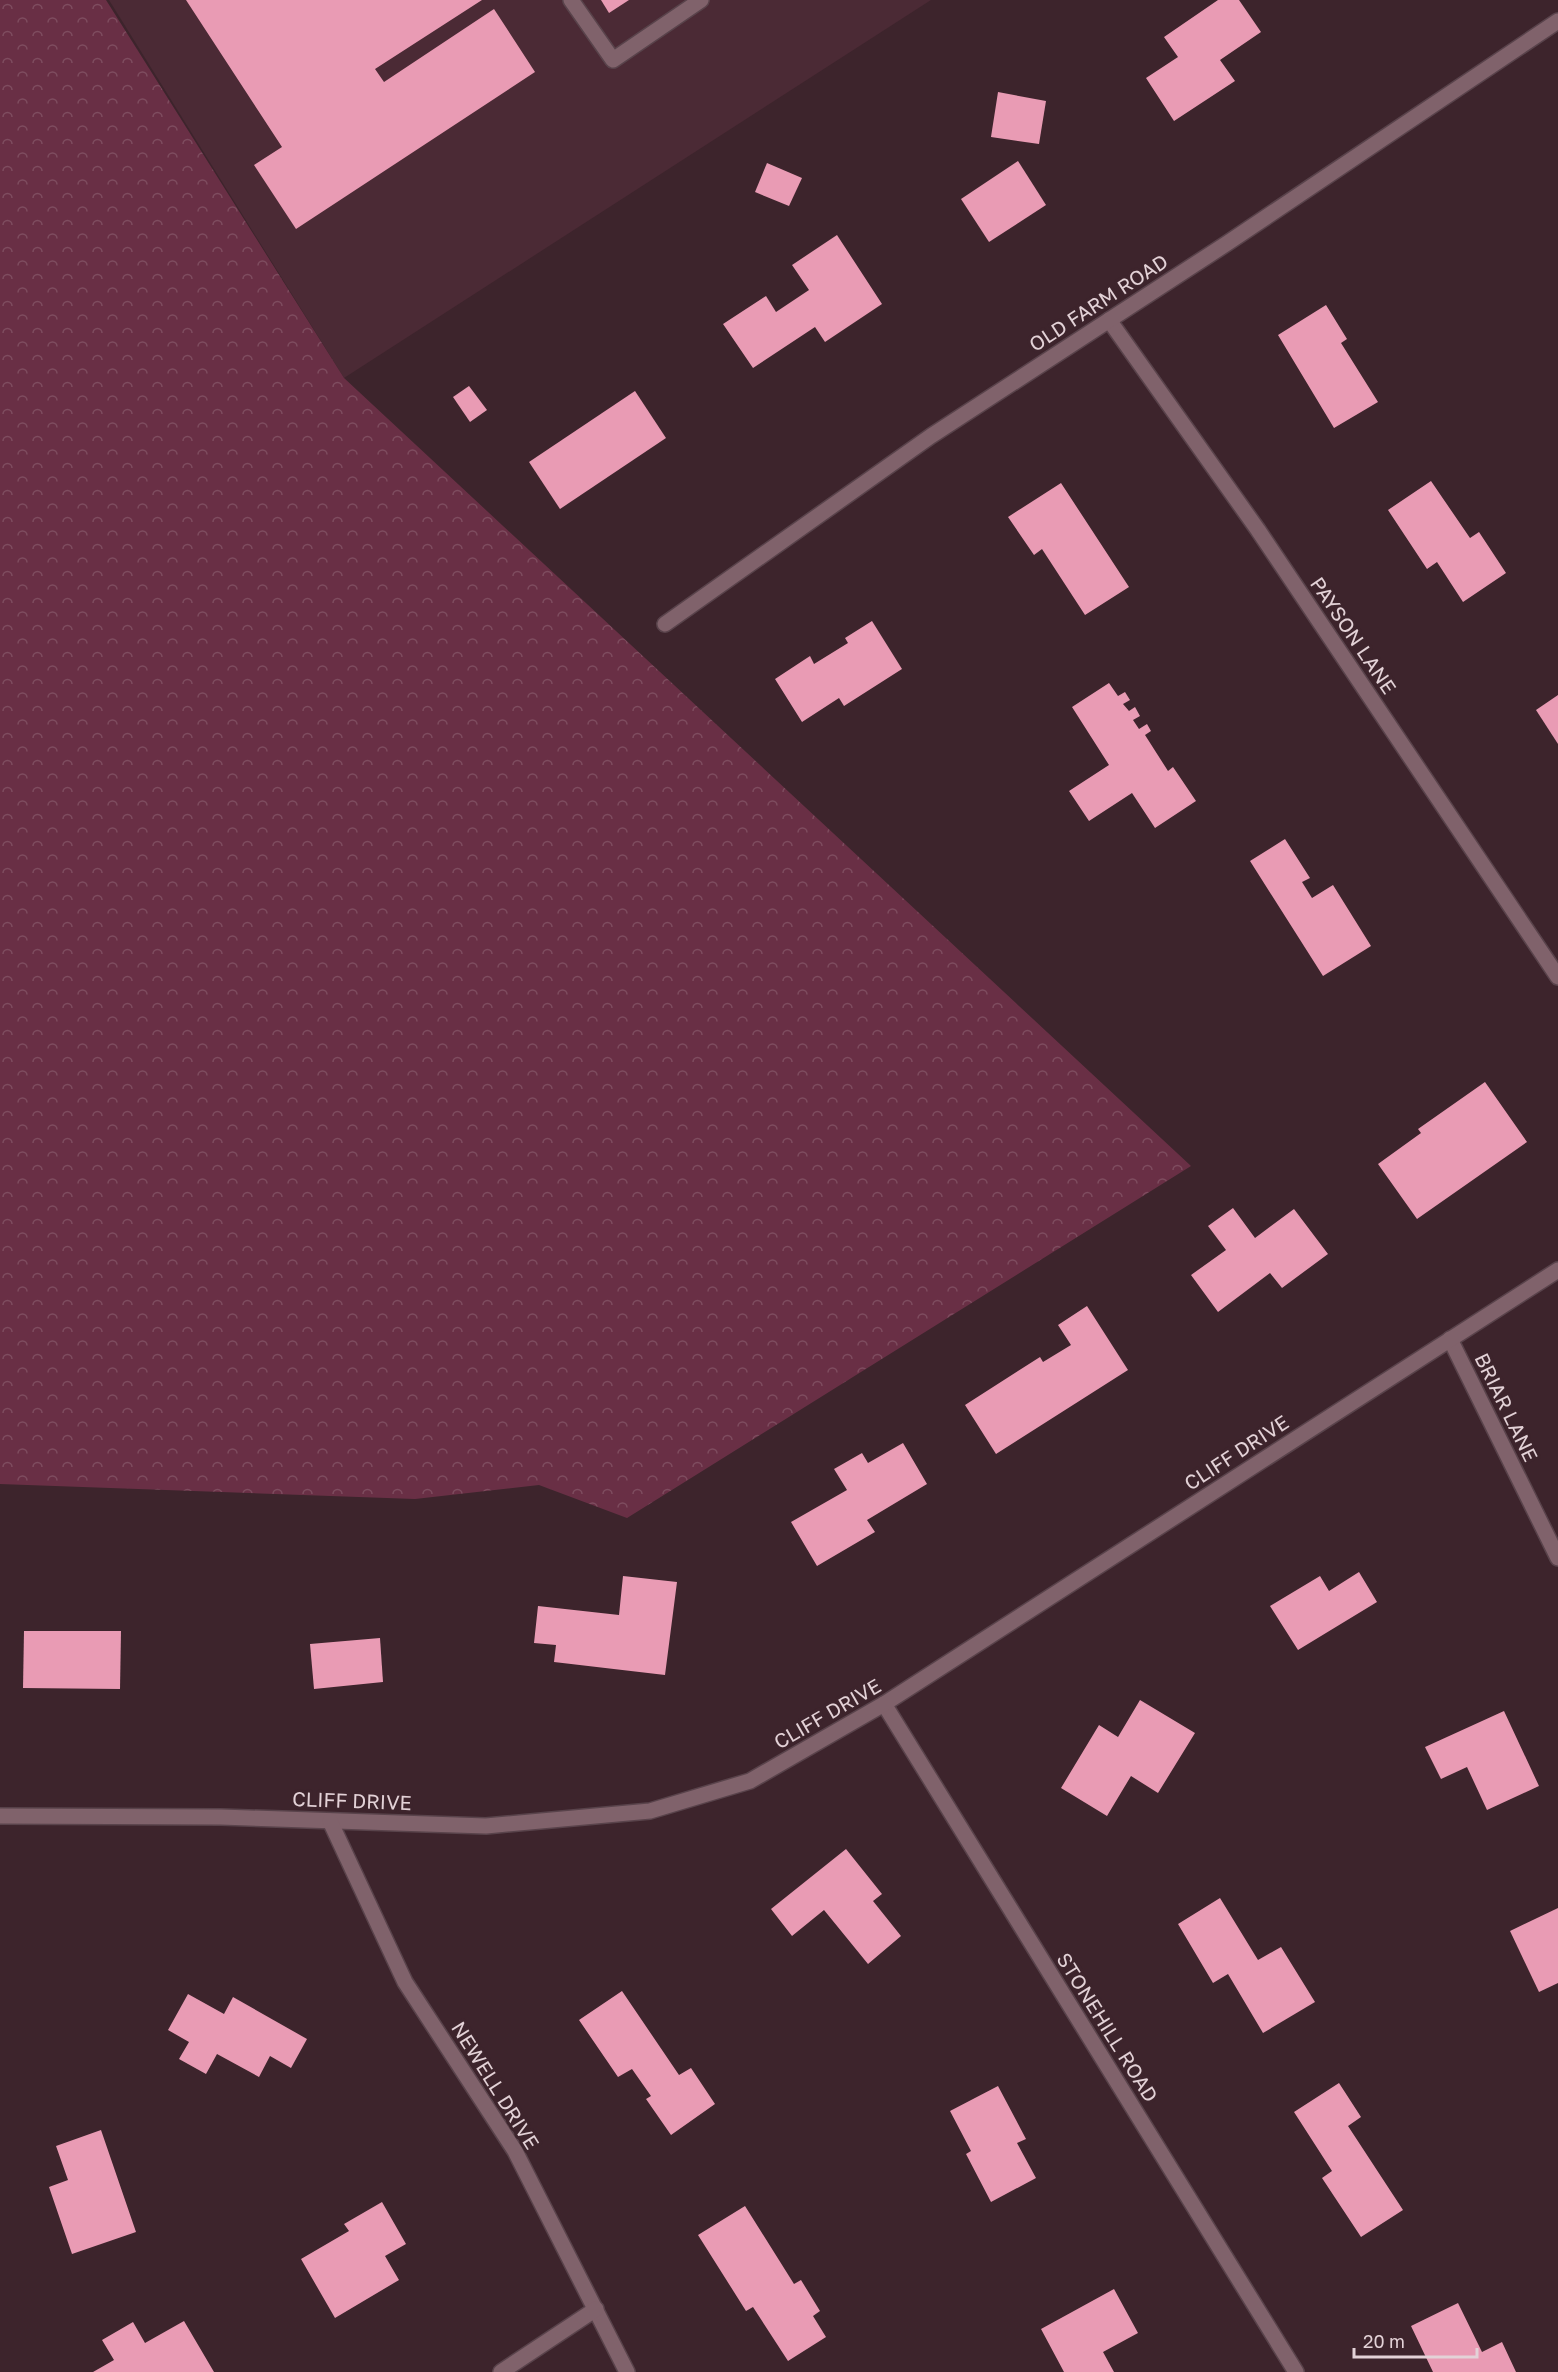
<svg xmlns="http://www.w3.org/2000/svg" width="1558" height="2372" viewBox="0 0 1558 2372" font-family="'Golos Text',sans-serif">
<defs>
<pattern id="forest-crowns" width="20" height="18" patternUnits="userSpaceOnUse" patternTransform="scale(1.5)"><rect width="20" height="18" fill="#692f45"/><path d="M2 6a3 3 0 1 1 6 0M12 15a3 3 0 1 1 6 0" fill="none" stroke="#7e4c5f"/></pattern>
</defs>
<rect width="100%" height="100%" fill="#3d242c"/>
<path fill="#4b2a35" d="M 109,0 L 931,0 L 344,378 Z"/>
<path fill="url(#forest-crowns)" d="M 0,0 L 106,0 L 344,378 L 1191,1166 L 627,1518 L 539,1485 L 415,1499 L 0,1484 Z"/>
<g fill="#e99bb4">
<path d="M 186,0 L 482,0 L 375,69 L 384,82 L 494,9 L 535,72 L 296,229 L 254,165 L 282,147 Z"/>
<path d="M 601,0 L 629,0 L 609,13 Z"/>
<path d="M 1218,0 L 1239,0 L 1261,32 L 1220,60 L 1235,81 L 1174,121 L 1146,78 L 1178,57 L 1164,37 Z"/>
<path d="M 998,92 L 1046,101 L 1039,144 L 991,137 Z"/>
<path d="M 1018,161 L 1046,205 L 989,242 L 961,199 Z"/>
<path d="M 767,163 L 802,178 L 789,206 L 755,192 Z"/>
<path d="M 837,235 L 882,304 L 825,342 L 815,327 L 753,368 L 723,324 L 766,296 L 776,312 L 809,290 L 792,265 Z"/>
<path d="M 1326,305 L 1347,339 L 1341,343 L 1378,402 L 1334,428 L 1278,335 Z"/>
<path d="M 469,386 L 487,410 L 470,422 L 453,397 Z"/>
<path d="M 635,391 L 666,438 L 560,509 L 529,462 Z"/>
<path d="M 1431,481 L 1470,538 L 1479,532 L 1506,573 L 1463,602 L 1437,562 L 1427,569 L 1388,510 Z"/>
<path d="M 1061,483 L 1129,587 L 1085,615 L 1042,549 L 1034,555 L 1008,517 Z"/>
<path d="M 872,621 L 902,669 L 844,706 L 839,698 L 802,722 L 775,679 L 810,656 L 814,664 L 848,643 L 845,638 Z"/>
<path d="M 1109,683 L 1118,696 L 1125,692 L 1130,700 L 1123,704 L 1129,711 L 1135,707 L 1140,716 L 1133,720 L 1139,729 L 1147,724 L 1151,731 L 1145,735 L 1168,771 L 1173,767 L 1196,801 L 1155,828 L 1132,793 L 1089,821 L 1069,791 L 1109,765 L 1072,707 Z"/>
<path d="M 1558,695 L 1558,744 L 1536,710 Z"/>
<path d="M 1285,839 L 1310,878 L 1302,882 L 1312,898 L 1333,885 L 1371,946 L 1323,976 L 1250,861 Z"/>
<path d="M 1485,1082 L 1527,1142 L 1417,1219 L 1378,1164 L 1421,1133 L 1418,1129 Z"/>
<path d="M 1233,1208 L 1255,1238 L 1294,1209 L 1328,1254 L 1282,1288 L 1270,1273 L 1218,1312 L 1191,1275 L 1226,1250 L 1208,1226 Z"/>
<path d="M 1087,1306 L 1128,1370 L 996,1454 L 965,1405 L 1040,1357 L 1043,1362 L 1071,1345 L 1058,1325 Z"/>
<path d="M 903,1443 L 927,1484 L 867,1520 L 875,1532 L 817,1566 L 791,1522 L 847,1490 L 834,1469 L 862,1453 L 868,1463 Z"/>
<path d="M 1359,1572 L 1377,1602 L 1298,1650 L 1270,1606 L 1320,1576 L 1329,1591 Z"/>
<path d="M 623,1576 L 677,1582 L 665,1675 L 554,1662 L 556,1645 L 534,1643 L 538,1606 L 619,1615 Z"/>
<path d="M 24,1631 L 121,1631 L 120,1689 L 23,1688 Z"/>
<path d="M 380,1638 L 383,1682 L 314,1689 L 310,1644 Z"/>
<path d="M 1140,1700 L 1195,1733 L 1158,1793 L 1131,1776 L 1107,1816 L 1061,1788 L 1099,1725 L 1118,1737 Z"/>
<path d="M 1504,1711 L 1539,1786 L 1487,1810 L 1467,1767 L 1441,1779 L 1425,1747 Z"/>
<path d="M 846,1849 L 882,1894 L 873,1901 L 901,1936 L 868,1964 L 824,1910 L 792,1936 L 771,1909 Z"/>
<path d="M 1220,1898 L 1258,1960 L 1281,1947 L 1315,2002 L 1263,2033 L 1228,1974 L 1213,1983 L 1178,1924 Z"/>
<path d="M 1558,1908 L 1558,1983 L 1539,1992 L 1510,1931 Z"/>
<path d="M 622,1991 L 679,2075 L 691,2068 L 715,2104 L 671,2135 L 646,2099 L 651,2096 L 632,2069 L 618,2077 L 579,2020 Z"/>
<path d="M 188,1994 L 224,2014 L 233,1997 L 307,2039 L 291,2068 L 270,2056 L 259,2077 L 217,2054 L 206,2074 L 179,2059 L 189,2042 L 168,2030 Z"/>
<path d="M 1339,2083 L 1361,2117 L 1348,2126 L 1403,2210 L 1361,2237 L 1322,2178 L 1332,2171 L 1294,2112 Z"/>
<path d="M 998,2086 L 1026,2139 L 1017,2143 L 1036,2178 L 991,2202 L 966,2154 L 971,2151 L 950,2111 Z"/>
<path d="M 101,2130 L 136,2232 L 72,2254 L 49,2187 L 68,2180 L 56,2146 Z"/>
<path d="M 382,2202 L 406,2244 L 385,2256 L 399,2280 L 335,2318 L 301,2259 L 349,2231 L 344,2224 Z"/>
<path d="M 745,2206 L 794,2284 L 801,2280 L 820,2311 L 813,2316 L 826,2337 L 788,2361 L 753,2307 L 746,2311 L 698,2235 Z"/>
<path d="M 1114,2289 L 1138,2333 L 1103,2352 L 1114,2372 L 1064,2372 L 1041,2329 Z"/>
<path d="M 1458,2303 L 1482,2352 L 1502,2342 L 1516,2372 L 1433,2372 L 1411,2326 Z"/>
<path d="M 184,2321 L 214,2372 L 93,2372 L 114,2360 L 102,2340 L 133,2322 L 145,2343 Z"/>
</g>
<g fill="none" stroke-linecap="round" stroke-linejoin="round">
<defs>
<path id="service" d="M 571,0 L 613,60 L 701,0"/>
<g id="minor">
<path d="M 1109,320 L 1258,530 L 1558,977"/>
<path d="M 665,624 L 931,436 L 1226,244 L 1558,21"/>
<path d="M 1450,1339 L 1558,1558"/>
<path d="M 884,1704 L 1296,2372"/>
<path d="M 0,1816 L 221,1817 L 486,1826 L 650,1811 L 750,1781 L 884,1704 L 1558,1270"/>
<path d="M 330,1821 L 405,1982 L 515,2151 L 627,2372"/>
<path d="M 501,2372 L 596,2309"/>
</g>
</defs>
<use href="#service" stroke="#59434b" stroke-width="18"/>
<use href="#minor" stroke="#59434b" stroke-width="18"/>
<use href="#service" stroke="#80626b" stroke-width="15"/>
<use href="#minor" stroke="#80626b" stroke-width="15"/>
</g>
<g text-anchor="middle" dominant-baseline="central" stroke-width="6" stroke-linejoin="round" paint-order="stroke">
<g font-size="20" fill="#e3d2d7" stroke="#3d242c">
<text transform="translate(1098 302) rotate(-33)">OLD FARM ROAD</text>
<text transform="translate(1354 635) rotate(56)">PAYSON LANE</text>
<text transform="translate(1507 1407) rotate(64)">BRIAR LANE</text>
<text transform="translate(1236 1452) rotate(-33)">CLIFF DRIVE</text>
<text transform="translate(827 1713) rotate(-30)">CLIFF DRIVE</text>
<text transform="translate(352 1800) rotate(2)">CLIFF DRIVE</text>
<text transform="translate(1108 2027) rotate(58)">STONEHILL ROAD</text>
<text transform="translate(496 2085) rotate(58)">NEWELL DRIVE</text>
</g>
</g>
<path d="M1354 2348v9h123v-9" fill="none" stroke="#e3d2d7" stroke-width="3"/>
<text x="1363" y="2348" font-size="18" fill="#e3d2d7" stroke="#3d242c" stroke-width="4.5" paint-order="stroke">20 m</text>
</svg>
